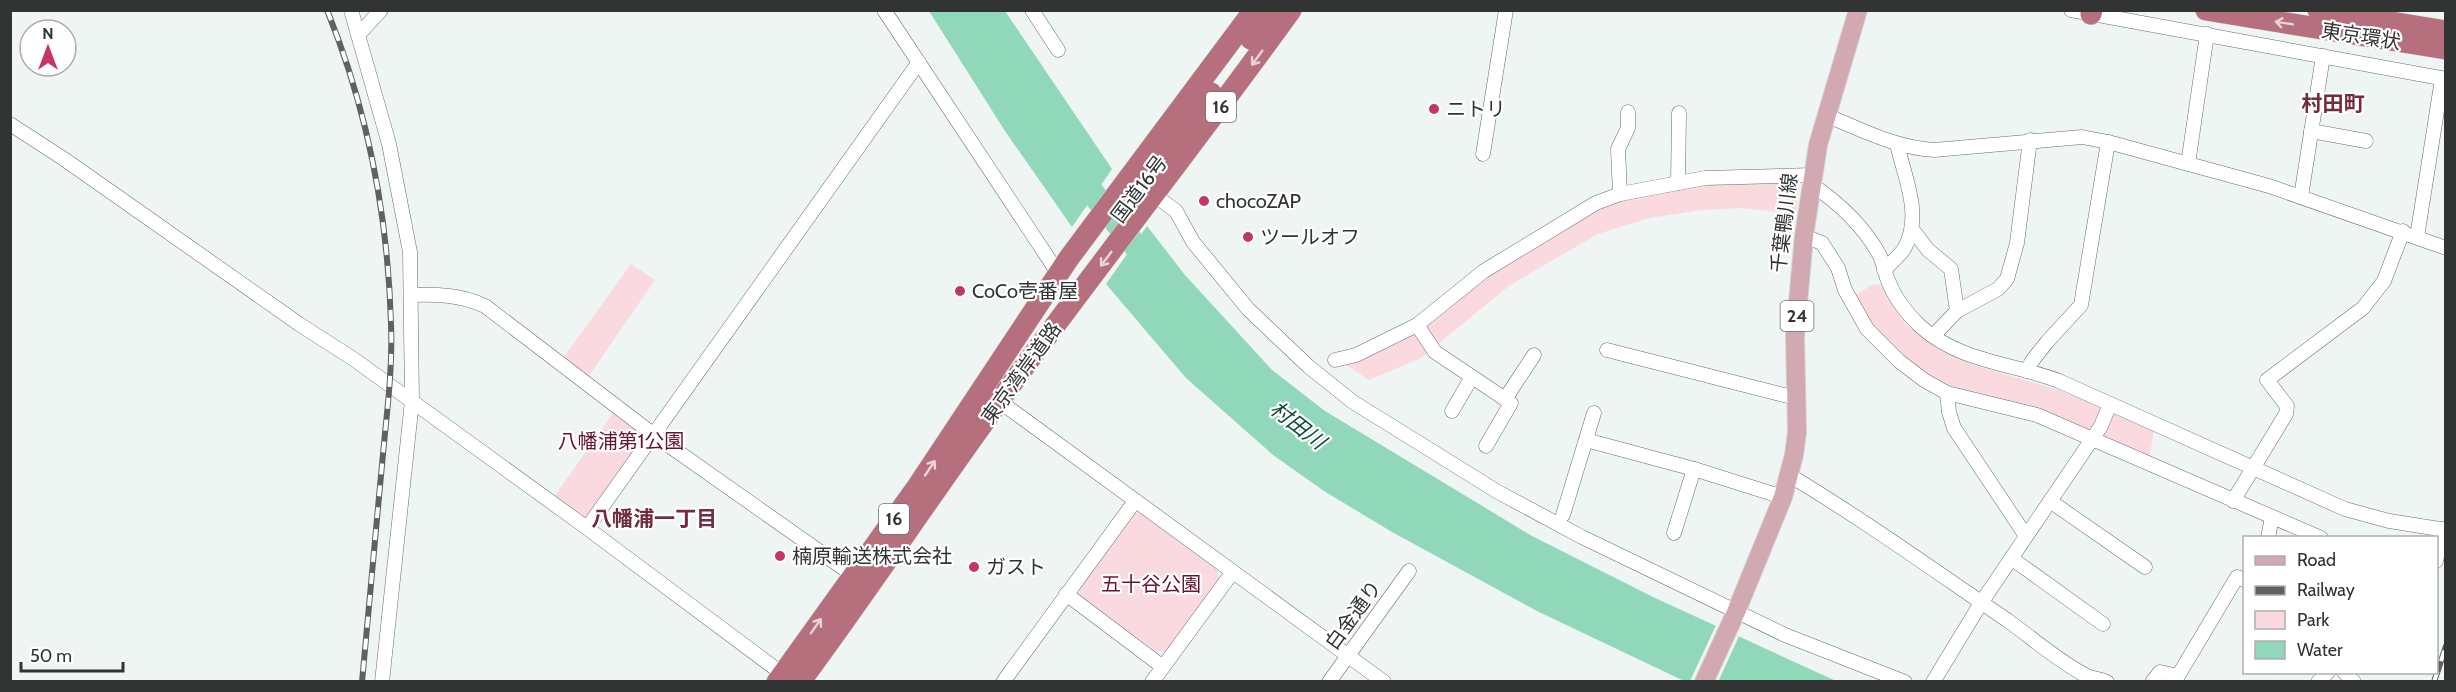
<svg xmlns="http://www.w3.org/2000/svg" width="2456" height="692" viewBox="0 0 2456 692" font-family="Cabin,'Noto Sans JP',sans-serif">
<rect width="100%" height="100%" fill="#eef5f2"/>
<g fill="#fadadf">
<path d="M 1732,182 L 1799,184 L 1796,214 L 1743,208 L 1702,210 L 1649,218 L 1598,234 L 1510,285 L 1421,358 L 1369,380 L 1345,364 L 1380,352 L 1417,332 L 1492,271 L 1612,203 L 1682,186 Z"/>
<path d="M 631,264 L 655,280 L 586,380 L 561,361 Z"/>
<path d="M 1874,284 L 1881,285 L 1906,325 L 1941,351 L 1977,366 L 2062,391 L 2154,431 L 2149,459 L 1942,388 L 1873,331 L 1853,296 Z"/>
<path d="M 616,409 L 651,436 L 586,525 L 552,500 Z"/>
<path d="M 1140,512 L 1217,569 L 1219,578 L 1167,652 L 1156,651 L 1080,596 L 1079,585 L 1130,516 Z"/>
</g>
<g fill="#91d8bb">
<path d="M 929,11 L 1005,11 L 1112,169 L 1072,227 L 1005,131 Z"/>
<path d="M 1147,226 L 1185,275 L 1272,370 L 1325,411 L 1532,536 L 1653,597 L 1836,681 L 1684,681 L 1537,611 L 1392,532 L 1324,491 L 1273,455 L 1186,378 L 1106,284 Z"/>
</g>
<path fill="#eef5f2" d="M 1717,623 L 1740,634 L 1718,682 L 1690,681 Z"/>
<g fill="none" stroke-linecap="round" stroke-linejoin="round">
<path stroke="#91d8bb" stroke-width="24" d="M 1074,170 L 1154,269"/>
<defs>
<g id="minor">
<path d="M 351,10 L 389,144 L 410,252 L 412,401 L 382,682"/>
<path d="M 884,10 L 1058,273"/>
<path d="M 1032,10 L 1058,50"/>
<path d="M 2071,10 L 2446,79"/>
<path d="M 359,34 L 381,10"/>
<path d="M 1825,115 C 1861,129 1895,148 1934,150 L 2082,137 L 2108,142 L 2269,186 L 2446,248"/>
<path d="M 10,124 L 64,159 L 299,324 L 355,360 L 587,528 L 788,678"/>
<path d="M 2311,131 L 2366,141"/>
<path d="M 1483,154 L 1506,10"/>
<path d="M 2188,164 L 2207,34"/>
<path d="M 1678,183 L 1679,113"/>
<path d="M 1811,184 C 1839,203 1864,226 1880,256 C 1883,263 1885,271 1887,278 C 1894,297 1905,312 1920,326 C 1959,362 2012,363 2059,381 L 2345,509 L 2389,521 L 2446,530"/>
<path d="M 1620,194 L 1618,149 L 1628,128 L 1628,112"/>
<path d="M 1154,195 L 1176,211 L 1193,242 L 1248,309 L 1308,366 L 1353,402 L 1498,492 L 1582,537 L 1785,635 L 1905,682"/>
<path d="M 2301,197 L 2323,56"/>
<path d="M 1912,229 L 1928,250 L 1951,269 L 1957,311"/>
<path d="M 1804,236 L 1822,243 L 1838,268 L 1845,290 L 1867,329 L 1899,361 L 1924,380 L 1947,393 L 2037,415 L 2321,538"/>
<path d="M 2417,237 L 2442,79"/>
<path d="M 1884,270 C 1891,263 1899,256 1904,249 C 1923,216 1905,179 1897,144"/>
<path d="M 411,295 C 438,294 461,295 485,306 L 654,435 L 853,575"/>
<path d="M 1417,325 L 1435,352 L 1511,403 L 1486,446"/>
<path d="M 1933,336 L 1957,311 L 1998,289 L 2007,279 L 2017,243 L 2030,140"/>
<path d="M 1607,350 L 1796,398"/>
<path d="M 1335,360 L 1356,355 L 1417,325 L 1484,271 L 1596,203 L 1620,194 L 1705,178 L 1812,175"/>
<path d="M 2027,371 L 2032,361 L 2047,342 L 2081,305 L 2108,142"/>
<path d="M 1947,393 L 1949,412 L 1954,428 L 2026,536"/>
<path d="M 1505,399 L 1534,355"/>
<path d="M 999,401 L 1384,682"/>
<path d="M 1452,411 L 1472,377"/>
<path d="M 1586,440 L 1694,469 L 1783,497"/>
<path d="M 1789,475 C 1864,520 1935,571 2007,620 C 2032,638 2058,661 2085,675 C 2092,679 2099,678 2107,682"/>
<path d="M 2050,501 L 2145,567"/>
<path d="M 2233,501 L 2286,414 L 2287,406 L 2267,380 L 2363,308 L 2384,281 L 2403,231"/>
<path d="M 1563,515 L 1594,413"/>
<path d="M 587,528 L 919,62"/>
<path d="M 1674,533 L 1694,469"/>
<path d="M 2268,538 L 2272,517"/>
<path d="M 2011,558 L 2103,624"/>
<path d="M 2436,561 L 2443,529"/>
<path d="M 1066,594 L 1163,667"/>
<path d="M 2344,672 L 2354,682"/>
<path d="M 1003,682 L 1135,501"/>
<path d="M 1152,682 L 1232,573"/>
<path d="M 1329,682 L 1409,571"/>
<path d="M 1933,682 L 1981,603 L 2101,426 L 2110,404"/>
<path d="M 2152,682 L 2160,672 L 2178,676 L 2237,577 L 2244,580"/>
<path d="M 2318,682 L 2328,672"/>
</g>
<path id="major" d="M 1704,682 L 1736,612 L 1783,497 L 1794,455 L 1797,432 L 1795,336 L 1804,236 L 1818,145 L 1858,10"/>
<g id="highway">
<path d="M 2206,10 L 2446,49"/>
<path d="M 2318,10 L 2446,31"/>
<path d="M 2091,14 L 2092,10"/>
<path d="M 1251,39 L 1271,10"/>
<path d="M 1169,150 L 1211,93"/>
<path d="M 777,682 L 917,487 L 1069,258 L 1254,10"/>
<path d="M 800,682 C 869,589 932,493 1000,400 C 1095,269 1196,142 1291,10"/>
</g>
</defs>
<use href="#minor" stroke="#686e6b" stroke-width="15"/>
<use href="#major" stroke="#d2d2d2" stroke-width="20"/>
<use href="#highway" stroke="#d2d2d2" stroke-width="22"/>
<use href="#minor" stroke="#fff" stroke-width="14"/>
<use href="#major" stroke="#d3a9b1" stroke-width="18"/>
<use href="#highway" stroke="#b56f7d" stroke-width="21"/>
<defs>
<g id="rail">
<path d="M 327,10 C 368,111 388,217 391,324 C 393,371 386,418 382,465 C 375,537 369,609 362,682"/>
<path d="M 2434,682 L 2446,646"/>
</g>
</defs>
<use href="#rail" stroke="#5e6260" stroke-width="6"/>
<use href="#rail" stroke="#fff" stroke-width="4" stroke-dasharray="11" stroke-linecap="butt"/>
</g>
<defs><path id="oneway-shaft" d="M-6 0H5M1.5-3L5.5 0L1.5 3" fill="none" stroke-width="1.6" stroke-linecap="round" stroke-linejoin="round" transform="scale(1.5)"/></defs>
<g stroke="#e9d4d8">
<use href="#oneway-shaft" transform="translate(2284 23) rotate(-171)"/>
<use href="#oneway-shaft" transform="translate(1257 58) rotate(126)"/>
<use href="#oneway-shaft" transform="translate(1106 259) rotate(127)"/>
<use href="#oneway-shaft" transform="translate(930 468) rotate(-56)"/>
<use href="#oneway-shaft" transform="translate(816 626) rotate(-55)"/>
</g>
<g fill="#c43663" stroke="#fff" stroke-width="2">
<circle cx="1434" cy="109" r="6"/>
<circle cx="1204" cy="201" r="6"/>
<circle cx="1248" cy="237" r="6"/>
<circle cx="960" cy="291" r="6"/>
<circle cx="780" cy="556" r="6"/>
<circle cx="974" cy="567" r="6"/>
</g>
<g text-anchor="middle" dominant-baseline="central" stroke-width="4.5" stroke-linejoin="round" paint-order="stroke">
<g fill="#fff" stroke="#6f7170" stroke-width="1.5">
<rect x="1206" y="92" width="30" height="30" rx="4.5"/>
<rect x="1780.5" y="301" width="33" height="30" rx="4.5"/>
<rect x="879" y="504" width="30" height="30" rx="4.5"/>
</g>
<g font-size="18" font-weight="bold" fill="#313432">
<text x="1221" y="107">16</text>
<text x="1797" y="316">24</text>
<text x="894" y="519">16</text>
</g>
<g font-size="20" fill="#313432" stroke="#fff">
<text transform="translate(2361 36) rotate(9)">東京環状</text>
<text transform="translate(1139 189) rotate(-53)">国道16号</text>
<text transform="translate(1784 223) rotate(-83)">千葉鴨川線</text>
<text transform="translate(1021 373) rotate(-54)">東京湾岸道路</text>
<text transform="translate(1353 615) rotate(-54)">白金通り</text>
</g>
<g font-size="20" fill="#313432" stroke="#fff" text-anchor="start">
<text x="1446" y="109">ニトリ</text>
<text x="1216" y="201">chocoZAP</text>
<text x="1260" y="237">ツールオフ</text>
<text x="972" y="291">CoCo壱番屋</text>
<text x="792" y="556">楠原輸送株式会社</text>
<text x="986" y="567">ガスト</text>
</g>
<g font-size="20" fill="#63142e" stroke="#fff">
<text x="621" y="441">八幡浦第1公園</text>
<text x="1151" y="584">五十谷公園</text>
</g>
<g font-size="21" font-weight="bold" fill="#722c3f" stroke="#fff">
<text x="2333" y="103">村田町</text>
<text x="654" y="518">八幡浦一丁目</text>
</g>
<g font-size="21" font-style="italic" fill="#0c4834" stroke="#fff">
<text transform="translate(1298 425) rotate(38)">村田川</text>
</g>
</g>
<rect width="2456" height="692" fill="none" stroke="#313432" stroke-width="24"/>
<rect x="2243" y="536" width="195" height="138" fill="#ffffff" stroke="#adaead" stroke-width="1.5"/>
<rect x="2255" y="556" width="30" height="9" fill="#d3a9b1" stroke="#adaead" stroke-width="1.5"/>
<text x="2297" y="566" font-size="18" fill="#313432">Road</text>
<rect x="2255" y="586" width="30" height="9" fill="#5e6260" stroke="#adaead" stroke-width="1.5"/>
<text x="2297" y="596" font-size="18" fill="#313432">Railway</text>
<rect x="2255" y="611" width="30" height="18" fill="#fadadf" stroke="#adaead" stroke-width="1.5"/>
<text x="2297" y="626" font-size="18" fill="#313432">Park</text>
<rect x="2255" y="641" width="30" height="18" fill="#91d8bb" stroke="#adaead" stroke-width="1.5"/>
<text x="2297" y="656" font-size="18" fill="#313432">Water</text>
<g transform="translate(48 48)"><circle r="28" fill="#ffffff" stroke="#adaead" stroke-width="1.5"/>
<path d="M0-4.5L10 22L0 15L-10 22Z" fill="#c43663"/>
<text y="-9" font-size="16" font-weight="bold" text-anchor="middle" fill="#313432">N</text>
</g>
<path d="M21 662v9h102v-9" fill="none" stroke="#313432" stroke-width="3"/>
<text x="30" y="662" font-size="18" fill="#313432" stroke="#ffffff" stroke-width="4.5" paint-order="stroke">50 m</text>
</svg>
